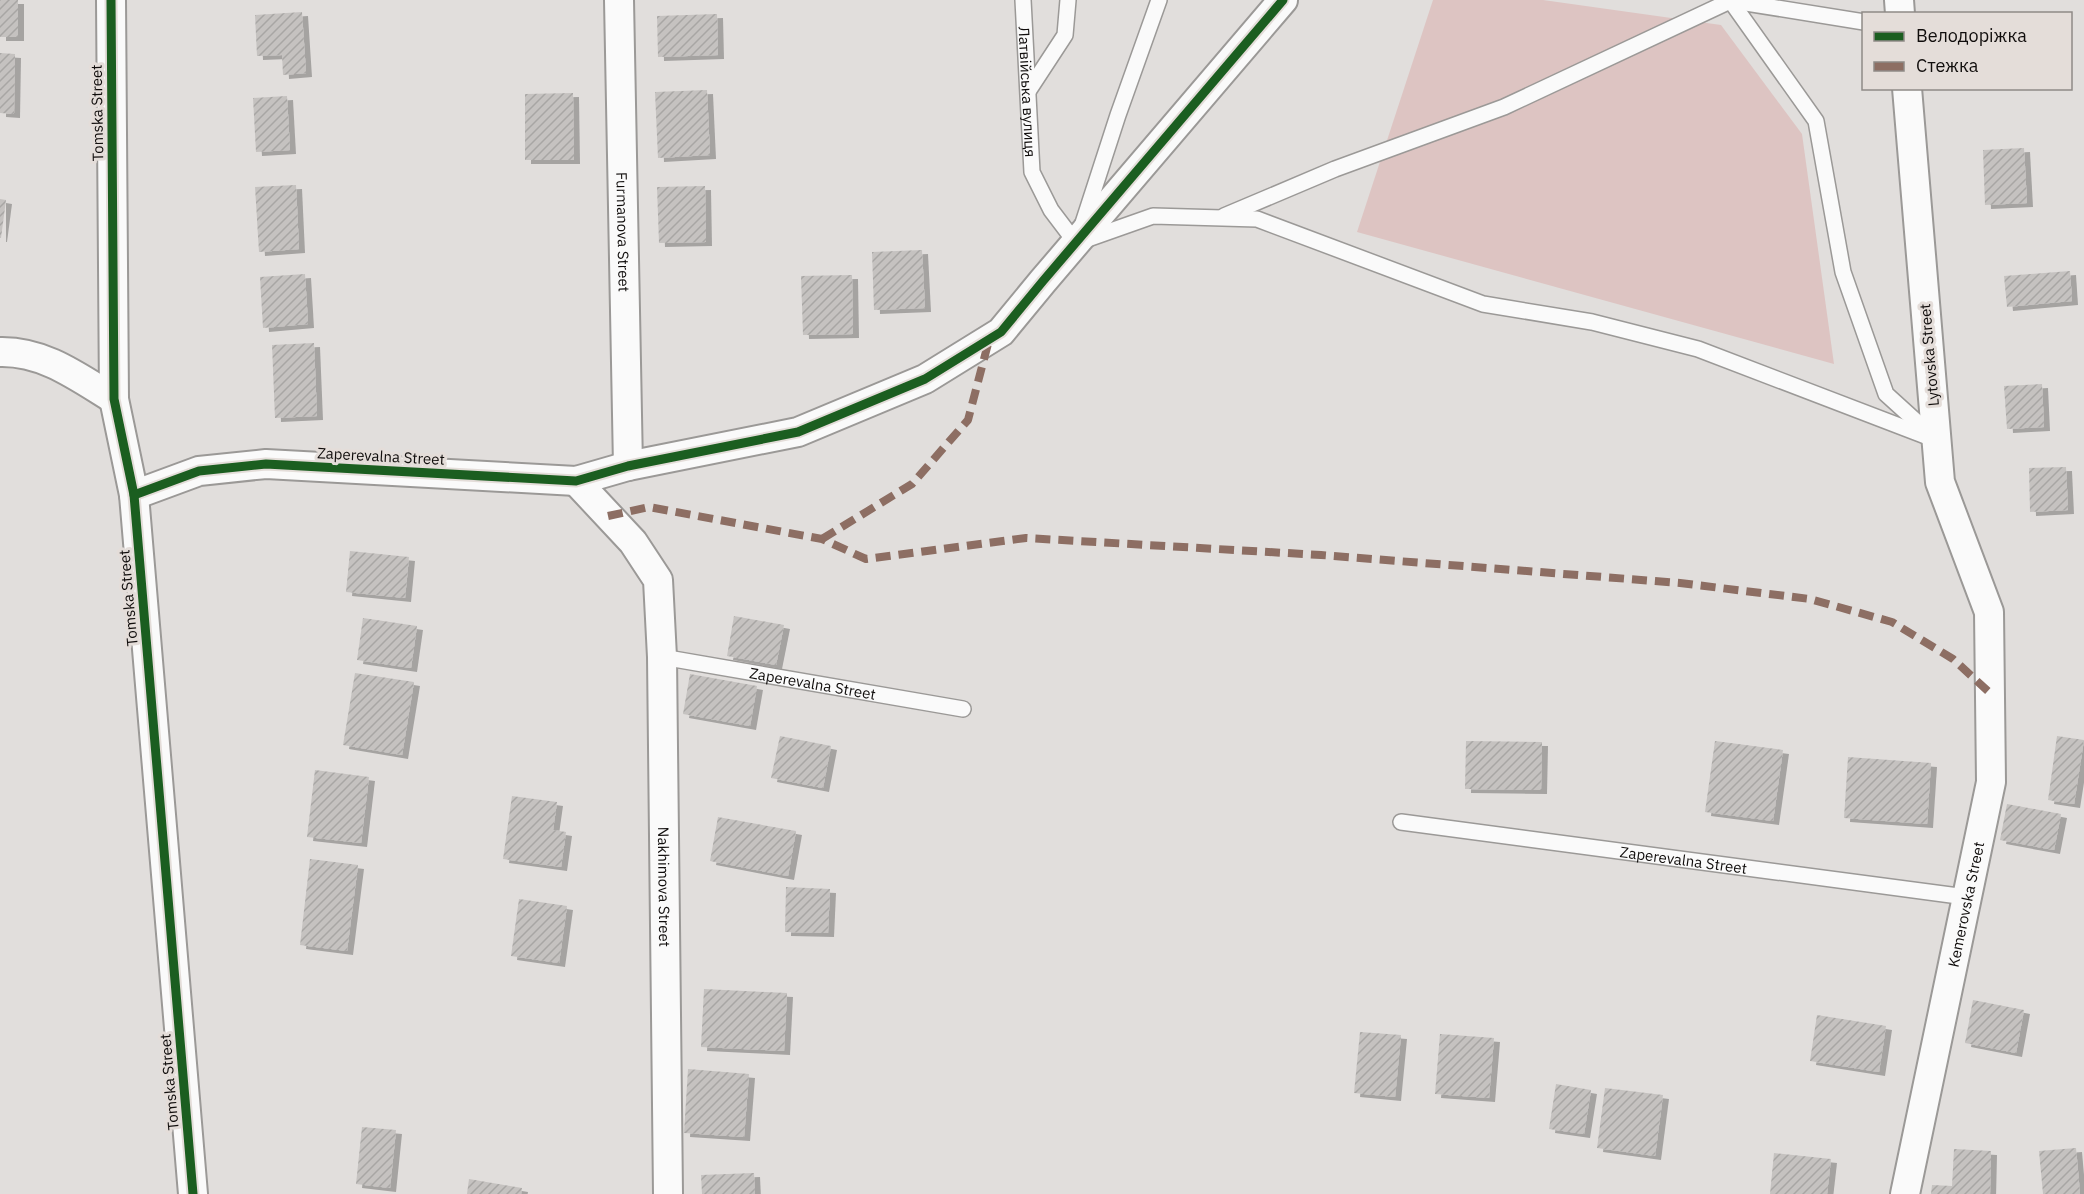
<svg xmlns="http://www.w3.org/2000/svg" width="2084" height="1194" viewBox="0 0 2084 1194" font-family="'IBM Plex Sans',sans-serif">
<defs>
<pattern id="building-hatch" width="6" height="6" patternUnits="userSpaceOnUse" patternTransform="scale(1.5)"><rect width="6" height="6" fill="#c5c2c0"/><path d="M-1 1l2-2M0 6l6-6M5 7l2-2" fill="none" stroke="#a8a6a4"/></pattern>
<filter id="shadow"><feDropShadow dx="6" dy="4" stdDeviation="0" flood-color="#0004"/></filter>
</defs>
<rect width="100%" height="100%" fill="#e1dedc"/>
<path fill="#ddc4c2" d="M 1433,0 L 1543,0 L 1721,25 L 1802,134 L 1834,364 L 1357,232 Z"/>
<g fill="url(#building-hatch)" filter="url(#shadow)">
<rect x="0" y="0" width="18" height="37"/>
<path d="M 302,12 L 306,73 L 283,75 L 282,55 L 257,56 L 255,15 Z"/>
<path d="M 717,14 L 718,55 L 658,57 L 657,16 Z"/>
<path d="M 0,53 L 15,54 L 14,114 L 0,113 Z"/>
<path d="M 707,90 L 710,155 L 658,158 L 655,92 Z"/>
<path d="M 573,93 L 574,160 L 525,160 L 525,94 Z"/>
<path d="M 287,96 L 290,150 L 256,152 L 253,98 Z"/>
<path d="M 2024,148 L 2027,203 L 1985,205 L 1983,150 Z"/>
<path d="M 296,185 L 299,249 L 259,252 L 255,187 Z"/>
<path d="M 705,186 L 706,242 L 659,243 L 657,187 Z"/>
<path d="M 0,199 L 6,200 L 1,238 L 0,238 Z"/>
<path d="M 922,250 L 925,308 L 874,310 L 872,252 Z"/>
<path d="M 2070,271 L 2072,301 L 2007,307 L 2004,276 Z"/>
<path d="M 305,274 L 308,324 L 263,328 L 260,277 Z"/>
<path d="M 852,275 L 853,334 L 803,335 L 801,276 Z"/>
<path d="M 314,343 L 317,416 L 275,418 L 272,345 Z"/>
<path d="M 2042,384 L 2044,427 L 2007,429 L 2004,386 Z"/>
<path d="M 2066,467 L 2068,510 L 2030,512 L 2029,468 Z"/>
<path d="M 350,551 L 409,557 L 405,598 L 346,592 Z"/>
<path d="M 734,616 L 784,625 L 776,665 L 727,656 Z"/>
<path d="M 363,618 L 417,626 L 411,668 L 357,660 Z"/>
<path d="M 355,673 L 414,682 L 402,755 L 343,745 Z"/>
<path d="M 690,674 L 757,686 L 750,726 L 683,714 Z"/>
<path d="M 780,736 L 831,746 L 823,788 L 771,778 Z"/>
<path d="M 2057,736 L 2084,740 L 2074,804 L 2048,800 Z"/>
<path d="M 1466,741 L 1542,742 L 1541,790 L 1465,789 Z"/>
<path d="M 1715,741 L 1783,750 L 1773,821 L 1705,812 Z"/>
<path d="M 1848,757 L 1931,763 L 1927,824 L 1844,818 Z"/>
<path d="M 315,770 L 369,777 L 361,843 L 307,837 Z"/>
<path d="M 512,796 L 557,802 L 553,830 L 566,832 L 561,867 L 503,859 Z"/>
<path d="M 2007,804 L 2061,814 L 2054,850 L 2000,840 Z"/>
<path d="M 718,817 L 796,831 L 788,876 L 710,861 Z"/>
<path d="M 310,859 L 358,865 L 347,951 L 300,945 Z"/>
<path d="M 786,887 L 830,889 L 828,933 L 785,932 Z"/>
<path d="M 519,899 L 567,906 L 559,963 L 511,956 Z"/>
<path d="M 704,989 L 787,993 L 784,1051 L 701,1047 Z"/>
<path d="M 1973,1000 L 2024,1010 L 2016,1053 L 1965,1043 Z"/>
<path d="M 1817,1015 L 1886,1026 L 1879,1072 L 1810,1061 Z"/>
<path d="M 1360,1032 L 1401,1035 L 1395,1097 L 1354,1093 Z"/>
<path d="M 1440,1034 L 1494,1038 L 1489,1098 L 1435,1094 Z"/>
<path d="M 688,1069 L 749,1074 L 744,1137 L 684,1133 Z"/>
<path d="M 1556,1084 L 1591,1090 L 1584,1134 L 1549,1129 Z"/>
<path d="M 1605,1088 L 1663,1095 L 1655,1156 L 1597,1148 Z"/>
<path d="M 362,1127 L 396,1130 L 390,1188 L 356,1184 Z"/>
<path d="M 2076,1148 L 2080,1194 L 2043,1194 L 2039,1151 Z"/>
<path d="M 1954,1149 L 1991,1151 L 1990,1194 L 1931,1194 L 1932,1185 L 1952,1186 Z"/>
<path d="M 1774,1153 L 1831,1159 L 1827,1194 L 1770,1194 Z"/>
<path d="M 754,1173 L 755,1194 L 702,1194 L 701,1175 Z"/>
<path d="M 469,1179 L 522,1188 L 521,1194 L 467,1194 Z"/>
</g>
<g fill="none" stroke-linecap="round" stroke-linejoin="round">
<defs>
<g id="service">
<path id="s1" d="M 1023,0 L 1032,172 L 1051,210 L 1076,243"/>
<path d="M 1727,0 L 1864,22"/>
<path d="M 1730,0 L 1816,121 L 1843,272 L 1886,394 L 1929,433"/>
<path d="M 1029,90 L 1065,35 L 1068,0"/>
<path d="M 1224,216 L 1335,169 L 1504,107 L 1730,1"/>
<path d="M 1082,226 L 1118,115 L 1159,0"/>
<path d="M 1085,240 L 1153,216 L 1257,219 L 1483,304 L 1592,322 L 1698,349 L 1936,440"/>
<path id="s2" d="M 662,657 L 963,709"/>
<path id="s3" d="M 1401,822 L 1966,897"/>
</g>
<g id="minor">
<path d="M 111,0 L 114,399 L 134,495 L 193,1194"/>
<path id="s4" d="M 619,0 L 628,466"/>
<path d="M 1899,0 L 1900,14"/>
<path d="M 0,352 C 44,351 78,377 114,399"/>
<path id="s5" d="M 576,481 L 633,542 L 658,580 L 662,657 L 668,1194"/>
<path d="M 134,495 L 199,471 L 266,464 L 576,481 L 628,466 L 798,432 L 925,379 L 1001,332 L 1043,281 L 1283,0"/>
<path id="s6" d="M 1905,1194 L 1991,782 L 1989,612 L 1940,482 L 1907,88"/>
</g>
</defs>
<use href="#service" stroke="#9b9997" stroke-width="18"/>
<use href="#minor" stroke="#9b9997" stroke-width="32"/>
<use href="#service" stroke="#fafafa" stroke-width="15"/>
<use href="#minor" stroke="#fafafa" stroke-width="28"/>
<g stroke="#8d6e63" stroke-width="8" stroke-dasharray="15 8" stroke-linecap="butt">
<path d="M 608,516 L 649,507 L 822,539 L 866,559 L 1026,538 L 1321,555 L 1680,583 L 1810,599 L 1892,622 L 1953,659 L 1990,693"/>
<path d="M 822,539 L 912,484 L 968,420 L 989,340"/>
</g>
<defs>
<g id="cycleway">
<path d="M 111,0 L 114,399 L 134,495 L 193,1194"/>
<path d="M 134,495 L 199,471 L 266,464 L 576,481 L 628,466 L 798,432 L 925,379 L 1001,332 L 1043,281 L 1283,0"/>
</g>
</defs>
<use href="#cycleway" stroke="#e4ddd9" stroke-width="13"/>
<use href="#cycleway" stroke="#1b5e20" stroke-width="9"/>
</g>
<g text-anchor="middle" dominant-baseline="central" stroke-width="6" stroke-linejoin="round" paint-order="stroke">
<g font-size="15" fill="#100d0c" stroke="#e4ddd9">
<text stroke="none"><textPath href="#s1" startOffset="92">Латвiйська вулиця</textPath></text>
<text transform="translate(97 113) rotate(-91)">Tomska Street</text>
<text stroke="none"><textPath href="#s4" startOffset="232">Furmanova Street</textPath></text>
<text transform="translate(1929 355) rotate(-95)">Lytovska Street</text>
<text transform="translate(381 456) rotate(3)">Zaperevalna Street</text>
<text transform="translate(128 598) rotate(-95)">Tomska Street</text>
<text stroke="none"><textPath href="#s2" startOffset="153">Zaperevalna Street</textPath></text>
<text stroke="none"><textPath href="#s3" startOffset="285">Zaperevalna Street</textPath></text>
<text stroke="none"><textPath href="#s5" startOffset="436">Nakhimova Street</textPath></text>
<text stroke="none"><textPath href="#s6" startOffset="296">Kemerovska Street</textPath></text>
<text transform="translate(169 1082) rotate(-95)">Tomska Street</text>
</g>
</g>
<rect x="1862" y="12" width="210" height="78" fill="#e4ddd9" stroke="#8f8a87" stroke-width="1.5"/>
<rect x="1874" y="32" width="30" height="9" fill="#1b5e20" stroke="#8f8a87" stroke-width="1.5"/>
<text x="1916" y="42" font-size="18" fill="#100d0c">Велодоріжка</text>
<rect x="1874" y="62" width="30" height="9" fill="#8d6e63" stroke="#8f8a87" stroke-width="1.5"/>
<text x="1916" y="72" font-size="18" fill="#100d0c">Стежка</text>
</svg>
